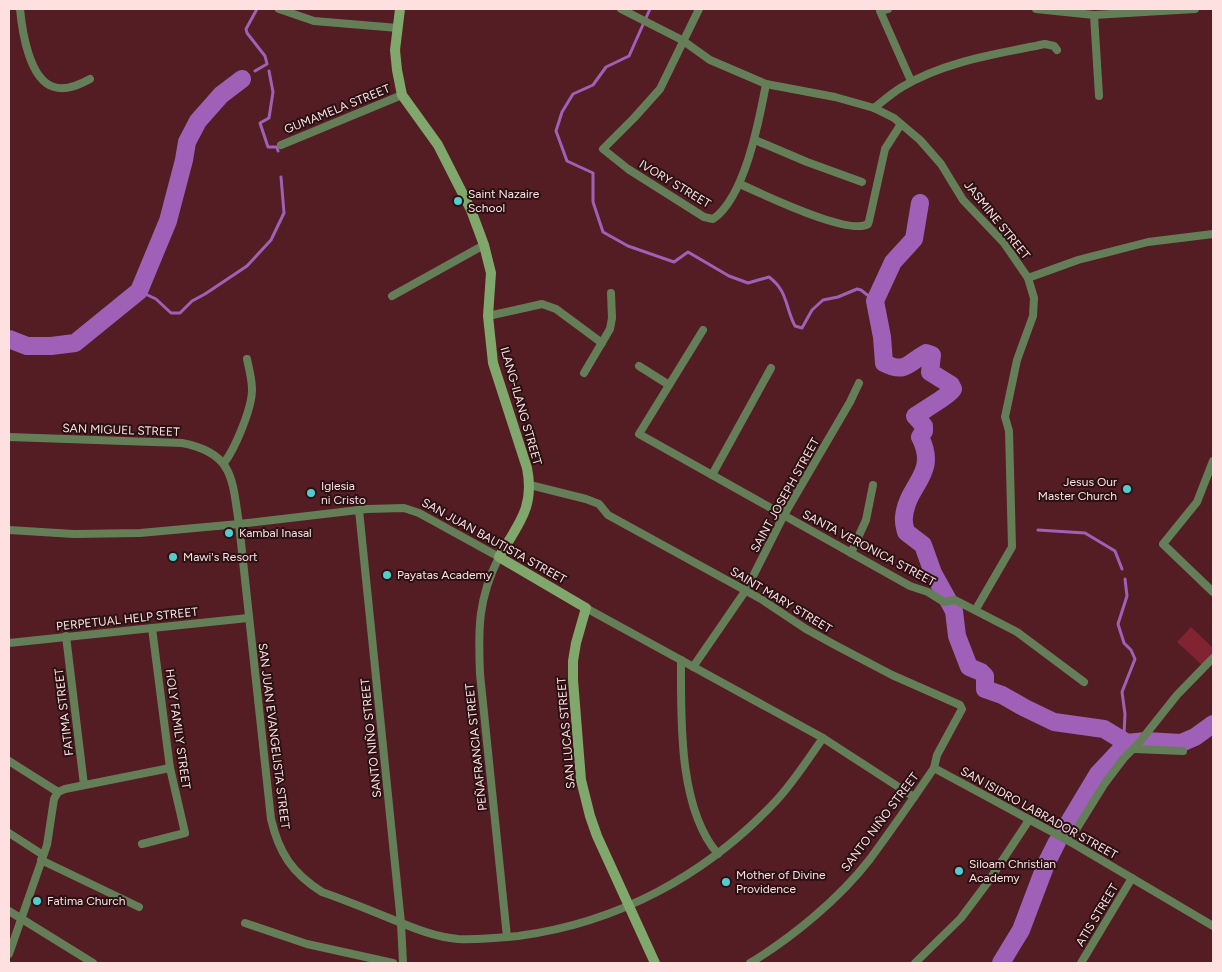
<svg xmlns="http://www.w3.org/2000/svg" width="1222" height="972" viewBox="0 0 1222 972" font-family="Figtree,sans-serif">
<rect width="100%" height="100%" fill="#541c23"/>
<path fill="#822332" d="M 1191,627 L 1213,648 L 1213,655 L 1203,666 L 1177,642 Z"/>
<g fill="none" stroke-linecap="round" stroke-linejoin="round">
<g stroke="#9f61b7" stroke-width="3">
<path d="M 650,9 L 629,56 L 606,67 L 593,85 L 573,94 L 562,112 L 556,131 L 567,161 L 593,173 L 593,202 L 603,232 L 628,246 L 674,262 L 688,252 L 729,276 L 748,283 L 769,277 C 788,291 785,307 795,326 L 802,328 L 812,310 L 823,300 L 838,297 L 857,289 L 861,290 L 875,301"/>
<path d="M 255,71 L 267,64 L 265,56 L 247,33 L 246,29 L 257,9"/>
<path d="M 269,71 L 273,92 L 269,118 L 260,123 L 268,147 L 277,147 L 278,151"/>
<path d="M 139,291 L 156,299 L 171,313 L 180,313 L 192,301 L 205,294 L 247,266 L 271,240 L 284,213 L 281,177"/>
<path d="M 1038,530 L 1085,533 L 1115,551 L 1122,569"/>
<path d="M 1125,579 L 1127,596 L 1118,624 L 1124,643 L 1131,650 L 1135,659 L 1122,692 L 1125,714 L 1124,734 L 1127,743"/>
</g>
<g stroke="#9f61b7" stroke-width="18">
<path d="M 920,203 L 914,239 L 893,262 L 875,301 L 882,337 L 884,363 C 906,374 908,363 926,353 L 932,355 L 930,372 L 951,385 L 953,389 C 950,395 922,411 915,416 L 924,426 L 924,431 L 920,437 C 939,474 907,484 904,517 C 903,522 905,528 906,532 L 923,545 L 933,573 L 954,611 L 957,636 L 969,667 L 981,672 L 985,676 L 985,689 L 1002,695 L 1025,708 L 1054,722 L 1104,729 L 1127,743"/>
<path d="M 9,339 L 27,346 L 51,346 L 75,343 L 139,291 L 168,221 L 184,160 L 187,142 L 198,121 L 221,95 L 242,79"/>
<path d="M 1065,829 L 1098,774 L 1127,743 L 1146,741 L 1181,743 L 1195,737 L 1213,724"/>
<path d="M 1001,963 L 1021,930 L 1046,864 L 1057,842"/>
</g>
<g stroke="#647e58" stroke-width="8">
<path d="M 20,9 C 22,30 29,80 54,87 C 66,91 79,85 90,79"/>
<path d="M 279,9 L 314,21 L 398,28"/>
<path d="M 621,9 L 682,40 L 710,60 L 766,84 L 835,97 L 874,108 L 894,118 L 920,140 L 941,164 L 963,200 L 1004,243 L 1028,278 L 1034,298 L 1033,316 L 1017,360 L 1005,417 L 1009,431 L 1012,547 L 976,609"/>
<path d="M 699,9 L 660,89 L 634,118 L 603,149 L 628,169 L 704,217 L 713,219 C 745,197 759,121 766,84"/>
<path d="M 888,9 L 880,11 L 911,81"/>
<path d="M 1036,9 L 1094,15 L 1195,9"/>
<path d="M 1094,15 L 1099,96"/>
<path d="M 874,108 C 883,101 892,93 902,87 C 945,61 997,54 1045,44 L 1054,46 L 1057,50"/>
<path d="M 755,140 L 807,162 L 862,182"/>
<path d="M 281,145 L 402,95"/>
<path d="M 740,184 C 762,194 849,236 868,224 L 869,221 L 885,149 L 901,124"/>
<path d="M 1028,278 L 1078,260 L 1148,242 L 1213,234"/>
<path d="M 392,296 L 484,245"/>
<path d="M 488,316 L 542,304 L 556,309 L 602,343"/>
<path d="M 703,330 L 639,434 L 910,586 L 928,592 L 944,602 L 955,600 L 1017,632 L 1084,682"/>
<path d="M 639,366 L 669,385"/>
<path d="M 584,373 L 610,329 L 612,318 L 611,293"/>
<path d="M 9,437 L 182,443 C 234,453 232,479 239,524 L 271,819 C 279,853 292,873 322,892 C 345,900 367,909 389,918 C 411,927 434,937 458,939 C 478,940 499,938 518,936 C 618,923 706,875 775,802 C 793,783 808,759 823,738"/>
<path d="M 1213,461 L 1197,502 L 1163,544 L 1213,592"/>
<path d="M 224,463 C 235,449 252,408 252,390 C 252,379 249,369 247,359"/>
<path d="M 712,475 L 771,368"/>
<path d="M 530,485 L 586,499 L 599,504 L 608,515 L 761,599 L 806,629 L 835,645 L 892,675 L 960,705 L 962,709 L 937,755 L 934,768 C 913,799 892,829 870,859 C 840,898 793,937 750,963"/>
<path d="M 359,510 L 401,923 L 403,963"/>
<path d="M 9,530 L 74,534 L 140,533 L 239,524 L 367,509 L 404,508 L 419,513 L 499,557 C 478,599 478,628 480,674 L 507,937"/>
<path d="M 851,553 L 866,520 L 873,485"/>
<path d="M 586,608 L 823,738 L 914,797"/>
<path d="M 66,636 L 84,785"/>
<path d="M 9,643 L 248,618"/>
<path d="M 681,660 C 681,718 678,808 718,854"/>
<path d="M 693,667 L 746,590 L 784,515 L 850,402 L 859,383"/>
<path d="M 1134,749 L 1183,751"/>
<path d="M 9,761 L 58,792"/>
<path d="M 934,768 L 1069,841 L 1213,926"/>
<path d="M 9,833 L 43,855"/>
<path d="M 1069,841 L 1105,783 L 1124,758 L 1138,744 L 1177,695 L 1213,658"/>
<path d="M 142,844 L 185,833 L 170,768 L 152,628"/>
<path d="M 41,860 L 139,907"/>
<path d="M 9,911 L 93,963"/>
<path d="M 245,923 L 307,944 L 393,963"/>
<path d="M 9,954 L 47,845 L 54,799 L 58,792 L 65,789 L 170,768"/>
<path d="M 915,963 L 961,918 L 988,882 L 1029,820"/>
<path d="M 1081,963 L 1132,878"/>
</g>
<path stroke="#80a86c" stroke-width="10" d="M 400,9 L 395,50 L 397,70 L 402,95 L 438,145 L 471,210 L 484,245 L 491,273 L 488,316 L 493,363 L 527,468 C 535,508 518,524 499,557 L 586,608 L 576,643 L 573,661 L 573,680 L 581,780 L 590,816 L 597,836 L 655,963"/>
</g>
<g fill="#52cdce" stroke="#2a1113" stroke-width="2">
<circle cx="458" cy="201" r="5"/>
<circle cx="1127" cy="489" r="5"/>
<circle cx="311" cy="493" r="5"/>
<circle cx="229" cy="533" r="5"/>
<circle cx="173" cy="557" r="5"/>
<circle cx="387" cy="575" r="5"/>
<circle cx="959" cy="871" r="5"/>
<circle cx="726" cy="882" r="5"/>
<circle cx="37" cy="901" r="5"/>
</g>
<g text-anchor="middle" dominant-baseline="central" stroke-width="4" stroke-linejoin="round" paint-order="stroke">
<g font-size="12" fill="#fee0e0" stroke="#2a1113">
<text transform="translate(337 109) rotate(-22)">GUMAMELA STREET</text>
<text transform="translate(675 184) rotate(31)">IVORY STREET</text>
<text transform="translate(997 220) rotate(51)">JASMINE STREET</text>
<text transform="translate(521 406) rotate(74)">ILANG-ILANG STREET</text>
<text transform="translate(121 430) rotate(2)">SAN MIGUEL STREET</text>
<text transform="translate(785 495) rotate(-61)">SAINT JOSEPH STREET</text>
<text transform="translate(494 541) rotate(29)">SAN JUAN BAUTISTA STREET</text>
<text transform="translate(869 548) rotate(28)">SANTA VERONICA STREET</text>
<text transform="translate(781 600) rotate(31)">SAINT MARY STREET</text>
<text transform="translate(127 619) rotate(-6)">PERPETUAL HELP STREET</text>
<text transform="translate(64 712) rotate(-97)">FATIMA STREET</text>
<text transform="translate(178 729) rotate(82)">HOLY FAMILY STREET</text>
<text transform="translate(566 733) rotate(-95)">SAN LUCAS STREET</text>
<text transform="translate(274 736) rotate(83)">SAN JUAN EVANGELISTA STREET</text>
<text transform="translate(371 738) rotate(-96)">SANTO NIÑO STREET</text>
<text transform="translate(476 747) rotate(-96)">PEÑAFRANCIA STREET</text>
<text transform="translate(1039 813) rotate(29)">SAN ISIDRO LABRADOR STREET</text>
<text transform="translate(880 822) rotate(-53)">SANTO NIÑO STREET</text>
<text transform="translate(1097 915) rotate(-59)">ATIS STREET</text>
</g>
<g font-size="12" fill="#fee0e0" stroke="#2a1113" text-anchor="start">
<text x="468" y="194">Saint Nazaire<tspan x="468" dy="14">School</tspan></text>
<text x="1117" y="482" text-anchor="end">Jesus Our<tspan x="1117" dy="14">Master Church</tspan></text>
<text x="321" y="486">Iglesia<tspan x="321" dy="14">ni Cristo</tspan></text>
<text x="239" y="533">Kambal Inasal</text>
<text x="183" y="557">Mawi's Resort</text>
<text x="397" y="575">Payatas Academy</text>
<text x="969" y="864">Siloam Christian<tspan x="969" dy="14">Academy</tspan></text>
<text x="736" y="875">Mother of Divine<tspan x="736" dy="14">Providence</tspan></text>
<text x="47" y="901">Fatima Church</text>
</g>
</g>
<rect width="1222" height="972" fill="none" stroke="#fee0e0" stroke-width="20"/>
</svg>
